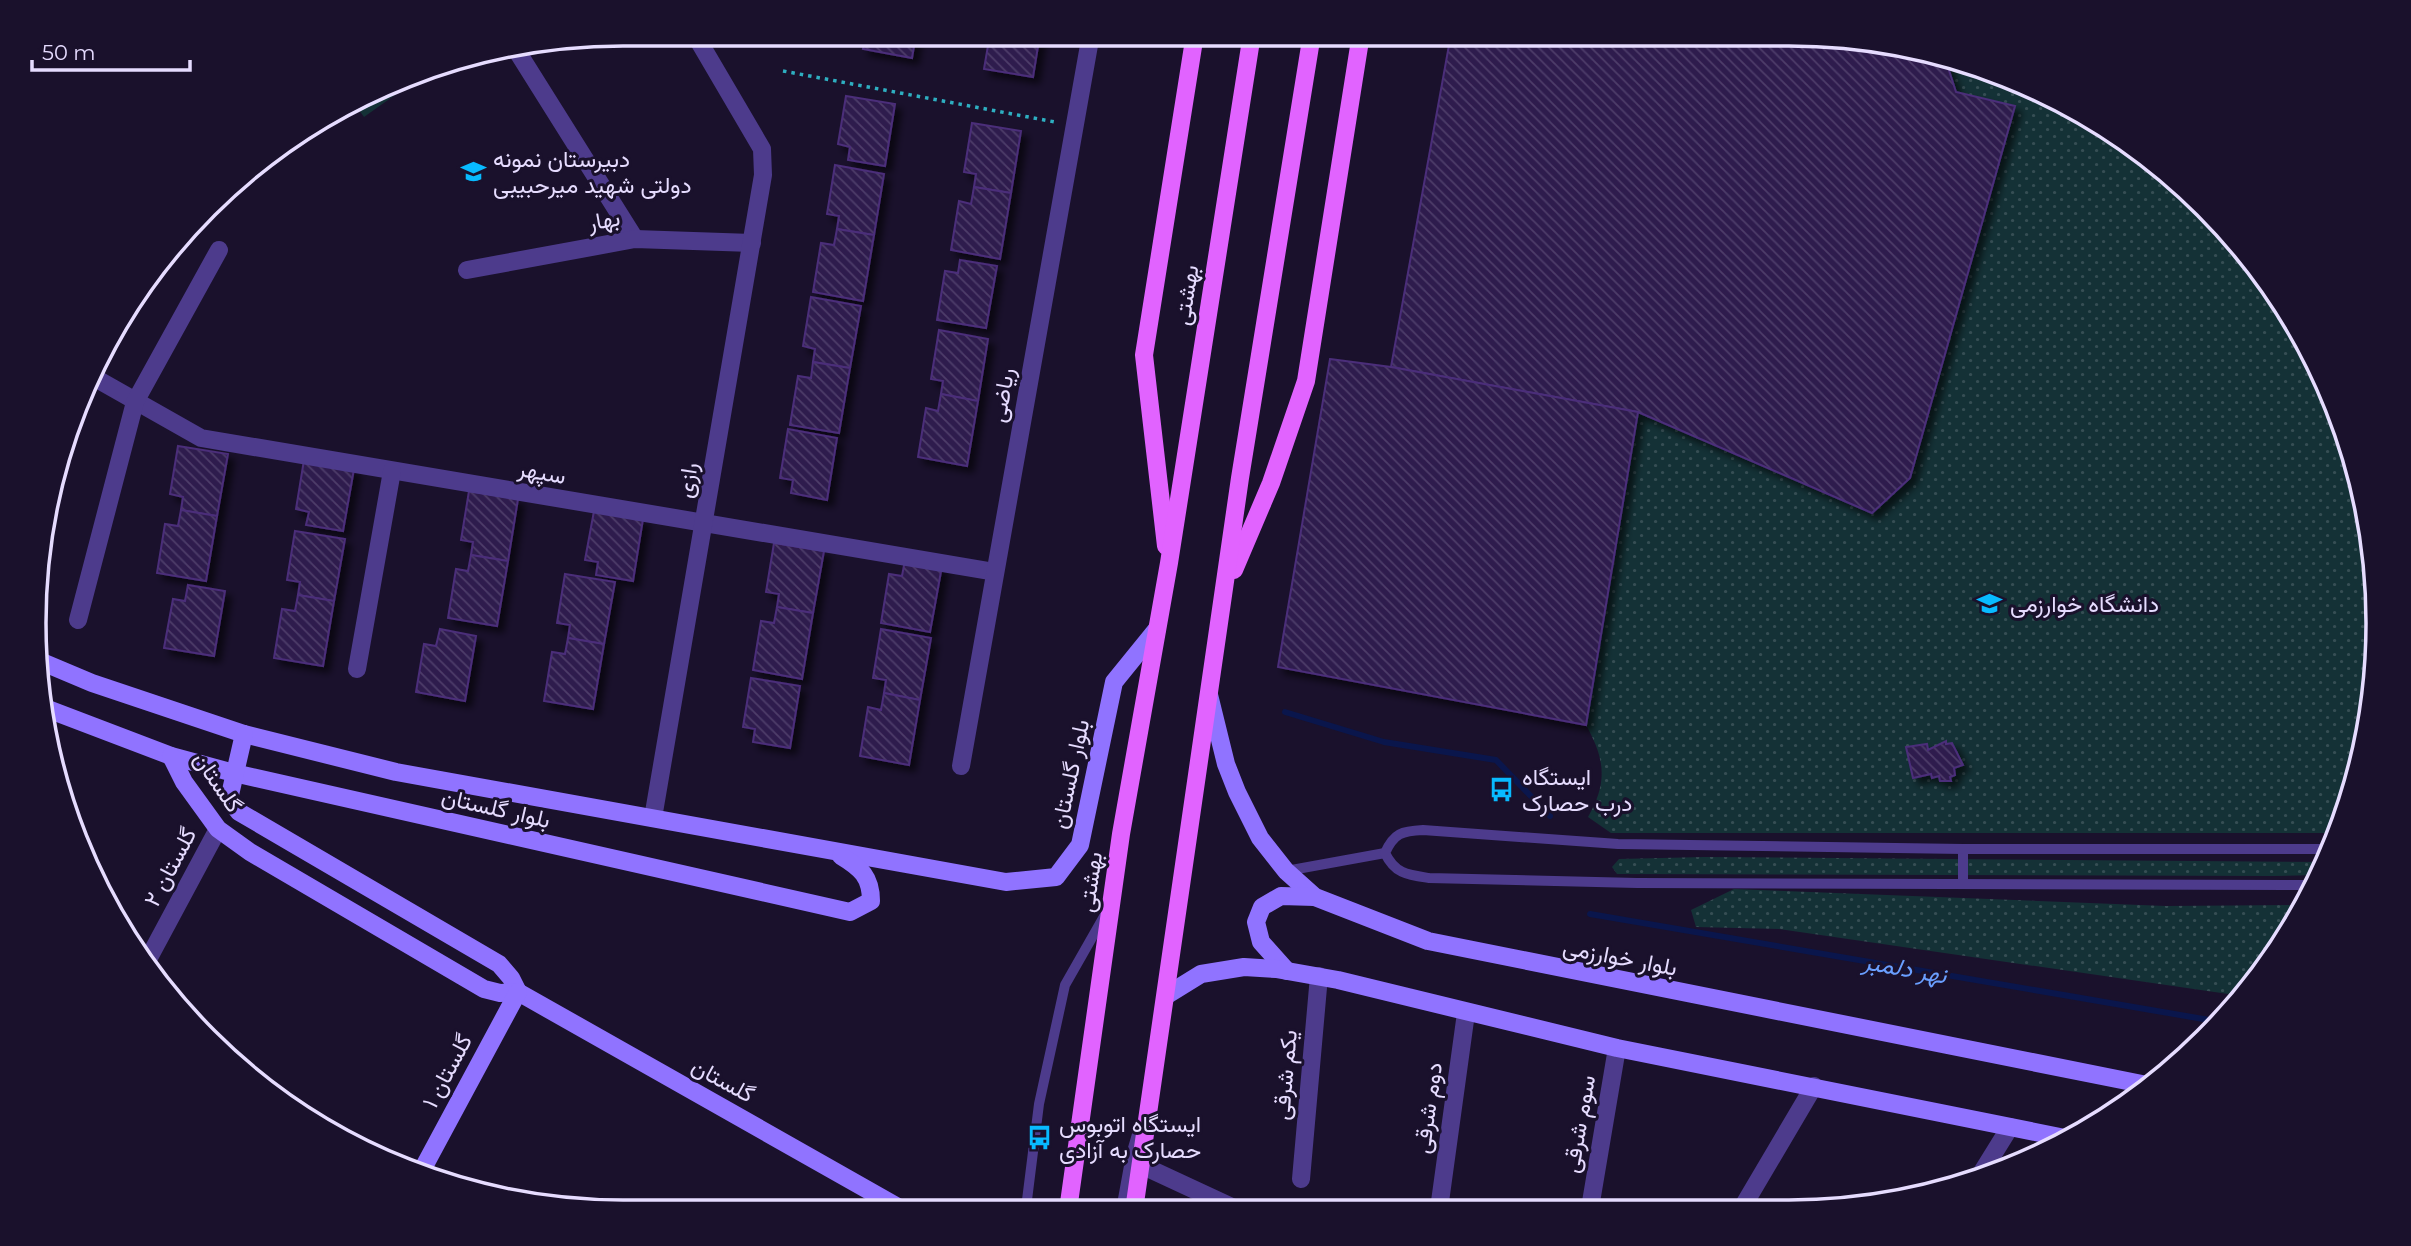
<svg xmlns="http://www.w3.org/2000/svg" width="2411" height="1246" viewBox="0 0 2411 1246" font-family="Montserrat,Vazirmatn,sans-serif">
<defs>
<pattern id="grass-dots" width="8" height="8" patternUnits="userSpaceOnUse" patternTransform="scale(1.75)"><rect width="8" height="8" fill="#143136"/><path d="M2 2h.1M6 6h.1" fill="none" stroke="#364e54" stroke-width="1.8" stroke-linecap="round"/></pattern>
<pattern id="building-back-hatch" width="6" height="6" patternUnits="userSpaceOnUse" patternTransform="scale(1.75)"><rect width="6" height="6" fill="#2f1c4e"/><path d="M-1 5l2 2M0 0l6 6M5-1l2 2" fill="none" stroke="#4d3c69"/></pattern>
<filter id="shadow"><feDropShadow dx="6" dy="6" stdDeviation="3.5" flood-color="#0009"/></filter>
</defs>
<rect width="100%" height="100%" fill="#1a112c"/>
<g fill="url(#grass-dots)">
<path d="M 1944,55 L 2049,94 L 2147,155 L 2232,234 L 2299,328 L 2347,434 L 2373,546 L 2376,662 L 2358,776 L 2336,833 L 1611,833 L 1588,817 C 1608,782 1605,759 1586,725 L 1638,412 L 1872,512 L 1910,478 L 2015,107 L 1956,92 Z"/>
<path d="M 1704,857 L 2325,862 L 2320,875 L 2273,876 L 1617,874 L 1612,867 L 1619,859 Z"/>
<path d="M 1734,889 L 2166,906 L 2303,905 L 2242,996 L 1779,929 L 1696,927 L 1691,910 Z"/>
</g>
<path fill="#143136" d="M 408,78 L 412,83 L 364,117 L 356,106 Z"/>
<g fill="none" stroke-linecap="round" stroke-linejoin="round">
<g stroke="#0a164c" stroke-width="6">
<path d="M 1285,712 L 1384,742 L 1496,760 L 1550,816"/>
<path d="M 1590,914 L 2221,1022"/>
</g>
</g>
<g fill="url(#building-back-hatch)" stroke="#4b2e7a" stroke-width="2" filter="url(#shadow)">
<path d="M 866,34 L 916,34 L 912,58 L 863,49 Z"/>
<path d="M 990,34 L 1040,34 L 1033,77 L 984,69 Z"/>
<path d="M 1451,34 L 1826,34 L 1944,55 L 1956,92 L 2015,106 L 1910,478 L 1872,513 L 1638,412 L 1391,367 Z"/>
<path d="M 846,96 L 895,104 L 885,166 L 848,160 L 850,147 L 838,144 Z"/>
<path d="M 972,123 L 1021,131 L 1011,193 L 974,187 L 976,174 L 964,172 Z"/>
<path d="M 835,165 L 884,174 L 874,235 L 837,229 L 839,216 L 827,214 Z"/>
<path d="M 974,187 L 1011,193 L 1000,259 L 951,250 L 959,201 L 971,204 Z"/>
<path d="M 837,229 L 874,235 L 863,301 L 813,292 L 821,243 L 834,245 Z"/>
<path d="M 960,260 L 997,266 L 986,328 L 937,320 L 945,271 L 958,273 Z"/>
<path d="M 811,297 L 861,306 L 850,368 L 813,362 L 815,349 L 803,346 Z"/>
<path d="M 939,330 L 988,339 L 978,401 L 941,394 L 943,381 L 931,379 Z"/>
<path d="M 1330,359 L 1391,367 L 1638,412 L 1586,725 L 1278,667 Z"/>
<path d="M 813,362 L 850,368 L 839,433 L 790,425 L 798,376 L 811,378 Z"/>
<path d="M 941,394 L 978,401 L 967,466 L 918,457 L 926,408 L 938,411 Z"/>
<path d="M 788,429 L 837,438 L 827,500 L 791,493 L 793,480 L 780,478 Z"/>
<path d="M 178,446 L 228,454 L 217,516 L 181,510 L 183,497 L 170,494 Z"/>
<path d="M 304,460 L 354,469 L 343,531 L 306,525 L 309,512 L 296,509 Z"/>
<path d="M 469,491 L 518,499 L 508,561 L 471,555 L 473,542 L 461,540 Z"/>
<path d="M 181,510 L 217,516 L 206,581 L 157,573 L 165,524 L 178,526 Z"/>
<path d="M 594,511 L 643,519 L 633,581 L 596,575 L 598,562 L 585,560 Z"/>
<path d="M 295,531 L 345,539 L 334,601 L 298,595 L 300,582 L 287,580 Z"/>
<path d="M 774,543 L 824,551 L 813,613 L 777,607 L 779,594 L 766,592 Z"/>
<path d="M 471,555 L 508,561 L 497,626 L 448,618 L 456,569 L 468,571 Z"/>
<path d="M 905,560 L 942,566 L 930,632 L 881,623 L 889,574 L 902,576 Z"/>
<path d="M 565,574 L 615,582 L 604,644 L 568,638 L 570,625 L 557,623 Z"/>
<path d="M 188,585 L 225,591 L 214,656 L 164,648 L 173,599 L 185,601 Z"/>
<path d="M 298,595 L 334,601 L 323,666 L 274,658 L 282,609 L 295,611 Z"/>
<path d="M 777,607 L 813,613 L 802,679 L 753,670 L 761,621 L 774,623 Z"/>
<path d="M 440,629 L 476,636 L 465,701 L 416,692 L 424,644 L 436,646 Z"/>
<path d="M 881,629 L 931,638 L 920,700 L 884,693 L 886,680 L 873,678 Z"/>
<path d="M 568,638 L 604,644 L 593,709 L 544,701 L 552,652 L 565,654 Z"/>
<path d="M 751,678 L 800,686 L 790,748 L 753,742 L 755,729 L 743,727 Z"/>
<path d="M 884,693 L 920,700 L 909,765 L 860,756 L 868,707 L 881,710 Z"/>
<path d="M 1946,741 L 1946,744 L 1952,743 L 1963,765 L 1954,768 L 1955,775 L 1950,777 L 1951,781 L 1940,781 L 1939,776 L 1932,778 L 1931,774 L 1913,778 L 1906,747 L 1927,744 L 1928,750 Z"/>
</g>
<g fill="none" stroke-linecap="round" stroke-linejoin="round">
<path stroke="#2eafc1" stroke-width="3.5" stroke-dasharray="3.5 5" stroke-linecap="butt" d="M 783,71 L 1055,122"/>
<g stroke="#4d3b8c" stroke-width="10">
<path d="M 1963,849 L 1963,883"/>
<path d="M 1286,871 L 1385,853"/>
<path d="M 2316,885 L 1637,883 L 1429,878 C 1408,875 1395,874 1385,853 C 1394,833 1402,831 1423,830 L 1618,844 L 1963,849 L 2330,849"/>
<path d="M 1029,1210 L 1027,1200 L 1039,1104 L 1065,985 L 1106,913"/>
<path d="M 1121,1210 L 1131,1155 L 1140,1124"/>
</g>
<g stroke="#4d3b8c" stroke-width="18">
<path d="M 517,51 L 635,239"/>
<path d="M 467,270 L 635,239 L 752,243"/>
<path d="M 95,378 L 201,438 L 995,572"/>
<path d="M 78,620 L 135,402 L 219,250"/>
<path d="M 357,669 L 392,471"/>
<path d="M 961,766 L 1091,34"/>
<path d="M 653,818 L 763,175 L 762,149 L 694,33"/>
<path d="M 145,965 L 218,829"/>
<path d="M 1139,1164 L 1238,1210"/>
<path d="M 1979,1177 L 2010,1127"/>
<path d="M 1301,1179 L 1319,976"/>
<path d="M 1590,1208 L 1617,1048"/>
<path d="M 1742,1208 L 1814,1086"/>
<path d="M 1439,1209 L 1466,1013"/>
</g>
<g stroke="#9073ff" stroke-width="18">
<path d="M 35,659 L 92,683 L 244,734 L 396,772 L 1006,882 L 1056,877 L 1080,845 L 1114,682 L 1157,629"/>
<path d="M 1209,695 L 1226,764 L 1237,792 L 1260,838 L 1286,871 L 1315,897 L 1428,941 L 2152,1086"/>
<path d="M 45,708 L 171,756 L 234,773 L 850,912 L 871,901 C 871,877 861,868 841,856"/>
<path d="M 244,734 L 229,799 L 239,812 L 499,964 L 511,978 L 518,992"/>
<path d="M 171,756 L 184,782 L 218,829 L 250,852 L 484,989 L 500,993 L 518,992 L 905,1211"/>
<path d="M 1287,971 L 1261,942 L 1256,922 L 1262,907 L 1281,896 L 1315,897"/>
<path d="M 1167,995 L 1201,974 L 1244,967 L 1276,969 L 1338,980 L 1617,1048 L 2065,1138"/>
<path d="M 420,1174 L 518,992"/>
</g>
<g stroke="#e163ff" stroke-width="18">
<path d="M 1166,546 L 1144,355 L 1195,34"/>
<path d="M 1234,570 L 1271,483 L 1306,381 L 1361,34"/>
<path d="M 1068,1210 L 1121,834 L 1169,563 L 1252,34"/>
<path d="M 1134,1210 L 1240,478 L 1312,34"/>
</g>
</g>
<defs>
<symbol id="school-bare" viewBox="-9 -9 18 18"><path d="M0-5L7-2L0 1L-7-2ZM-4 1L0 2.5L4 1V4Q0 6-4 4Z" fill="#08baff" stroke="#1a112c" stroke-width="2.5" paint-order="stroke"/></symbol>
<symbol id="university-bare" viewBox="-9 -9 18 18"><path d="M0-5L7-2L0 1L-7-2ZM-4 1L0 2.5L4 1V4Q0 6-4 4Z" fill="#08baff" stroke="#1a112c" stroke-width="2.5" paint-order="stroke"/></symbol>
<symbol id="bus-bare" viewBox="-9 -9 18 18"><path d="M-5-6H5V4H4V6H2V4H-2V6H-4V4H-5ZM-3.5-4V0h7V-4ZM-3.5 1.2v1.5H-2V1.2ZM2 1.2v1.5H3.5V1.2Z" fill="#08baff" stroke="#1a112c" stroke-width="2.5" paint-order="stroke"/></symbol>
</defs>
<g fill-rule="evenodd">
<use href="#school-bare" x="456" y="154" width="35" height="35"/>
<use href="#university-bare" x="1972" y="586" width="35" height="35"/>
<use href="#bus-bare" x="1484" y="772" width="35" height="35"/>
<use href="#bus-bare" x="1022" y="1120" width="35" height="35"/>
</g>
<g text-anchor="middle" dominant-baseline="central" stroke-width="6" stroke-linejoin="round" paint-order="stroke">
<g font-size="23" fill="#e6dcff" stroke="#1a112c" text-anchor="start">
<text x="493" y="159">دبیرستان نمونه<tspan x="493" dy="26">دولتی شهید میرحبیبی</tspan></text>
<text x="2010" y="604">دانشگاه خوارزمی</text>
<text x="1522" y="777">ایستگاه<tspan x="1522" dy="26">درب حصارک</tspan></text>
<text x="1059" y="1124">ایستگاه اتوبوس<tspan x="1059" dy="26">حصارک به آزادی</tspan></text>
</g>
<g font-size="23" fill="#e6dcff" stroke="#1a112c">
<text transform="translate(604 220) rotate(-10)">بهار</text>
<text transform="translate(1186 295) rotate(-81)">بهشتى</text>
<text transform="translate(1002 395) rotate(-80)">ریاضی</text>
<text transform="translate(542 472) rotate(10)">سپهر</text>
<text transform="translate(687 480) rotate(-81)">رازی</text>
<text transform="translate(1070 774) rotate(-78)">بلوار گلستان</text>
<text transform="translate(218 782) rotate(56)">گلستان</text>
<text transform="translate(496 808) rotate(13)">بلوار گلستان</text>
<text transform="translate(170 867) rotate(-62)">گلستان ۲</text>
<text transform="translate(1090 882) rotate(-82)">بهشتی</text>
<text transform="translate(1620 957) rotate(11)">بلوار خوارزمی</text>
<text transform="translate(447 1071) rotate(-62)">گلستان ۱</text>
<text transform="translate(1285 1075) rotate(-85)">یکم شرقی</text>
<text transform="translate(723 1080) rotate(29)">گلستان</text>
<text transform="translate(1428 1108) rotate(-82)">دوم شرقی</text>
<text transform="translate(1579 1124) rotate(-80)">سوم شرقی</text>
</g>
<g font-size="24" font-style="italic" fill="#6a9fff" stroke="#1a112c">
<text transform="translate(1905 968) rotate(10)">نهر دلمبر</text>
</g>
</g>
<path d="M0 0H2411V1246H0ZM623 46H1789A577 577 0 0 1 2366 623V623A577 577 0 0 1 1789 1200H623A577 577 0 0 1 46 623V623A577 577 0 0 1 623 46Z" fill="#1a112c" fill-rule="evenodd"/>
<path fill="none" stroke="#e6dcff" stroke-width="3.5" d="M623 46H1789A577 577 0 0 1 2366 623V623A577 577 0 0 1 1789 1200H623A577 577 0 0 1 46 623V623A577 577 0 0 1 623 46Z"/>
<path d="M32 60v10h158v-10" fill="none" stroke="#e6dcff" stroke-width="3.5"/>
<text x="42" y="60" font-size="21" fill="#e6dcff" stroke="#1a112c" stroke-width="5" paint-order="stroke">50 m</text>
</svg>
